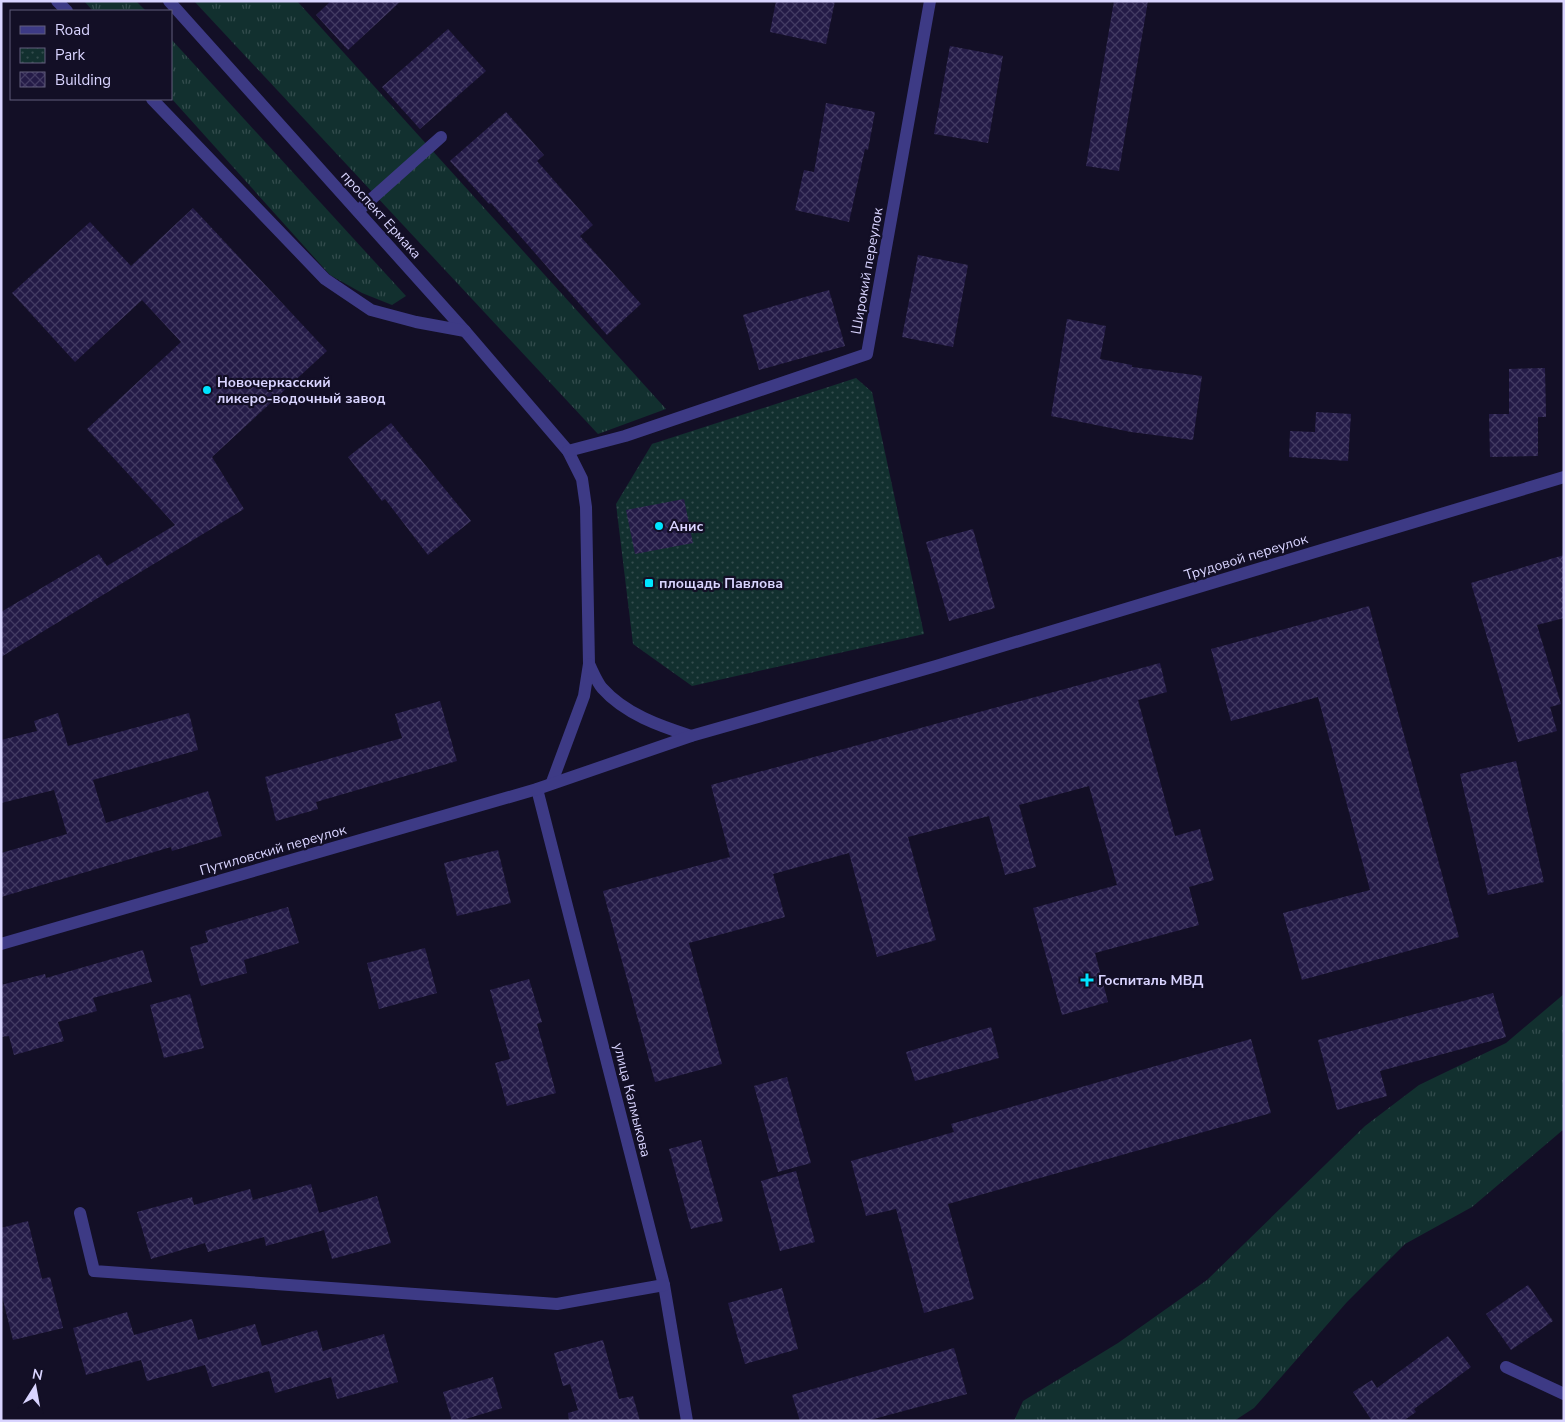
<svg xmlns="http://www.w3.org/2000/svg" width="1565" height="1422" viewBox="0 0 1565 1422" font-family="'Nunito Sans',sans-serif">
<defs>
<pattern id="grass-tufts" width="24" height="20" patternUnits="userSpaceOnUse" patternTransform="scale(1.25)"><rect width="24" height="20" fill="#12302f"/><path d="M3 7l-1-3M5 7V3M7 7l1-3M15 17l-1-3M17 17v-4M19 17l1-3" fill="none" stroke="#344d4e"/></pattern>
<pattern id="park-dots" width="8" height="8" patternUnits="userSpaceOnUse" patternTransform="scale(1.25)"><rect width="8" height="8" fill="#12302f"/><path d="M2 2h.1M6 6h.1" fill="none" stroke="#344d4e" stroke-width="1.8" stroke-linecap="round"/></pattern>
<pattern id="building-cross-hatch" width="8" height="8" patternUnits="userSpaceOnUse" patternTransform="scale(1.25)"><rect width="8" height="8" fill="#241b47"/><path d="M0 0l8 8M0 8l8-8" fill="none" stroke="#433b63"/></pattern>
</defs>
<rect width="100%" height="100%" fill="#130f26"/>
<g fill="url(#grass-tufts)">
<path d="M 84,1 L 136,1 L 146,11 L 93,11 Z"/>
<path d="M 194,1 L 297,1 L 666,409 L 598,434 Z"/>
<path d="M 171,39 L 406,296 L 392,305 L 362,293 L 330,275 L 171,98 Z"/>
<path d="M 1564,994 L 1564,1129 L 1472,1207 L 1405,1244 L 1347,1302 L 1254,1408 L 1234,1421 L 1014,1421 L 1023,1401 L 1118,1343 L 1207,1280 L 1365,1126 L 1419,1085 L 1506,1043 Z"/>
</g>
<path fill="url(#park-dots)" d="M 856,378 L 872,392 L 924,634 L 692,686 L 633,644 L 616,504 L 652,444 Z"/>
<g fill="url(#building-cross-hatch)">
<path d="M 331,1 L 401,1 L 348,50 L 316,15 Z"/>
<path d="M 776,1 L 835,1 L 826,44 L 770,32 Z"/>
<path d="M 1114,1 L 1148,1 L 1119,171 L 1086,166 Z"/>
<path d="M 448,29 L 486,71 L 420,129 L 382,87 Z"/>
<path d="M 950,46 L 1003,56 L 988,143 L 934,134 Z"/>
<path d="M 826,103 L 875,112 L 868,150 L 865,149 L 849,222 L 795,210 L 804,170 L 814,172 Z"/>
<path d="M 506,112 L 544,155 L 537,161 L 593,225 L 580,236 L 641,304 L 607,335 L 491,203 L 489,204 L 450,161 Z"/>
<path d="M 193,208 L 327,351 L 212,457 L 244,509 L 1,657 L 1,612 L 99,554 L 107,566 L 175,525 L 87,429 L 181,342 L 142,300 L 75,362 L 12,293 L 90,222 L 131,266 Z"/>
<path d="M 918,255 L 968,265 L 953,347 L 902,337 Z"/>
<path d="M 829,290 L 845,346 L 759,370 L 743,315 Z"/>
<path d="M 1067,319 L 1106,326 L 1100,359 L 1132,365 L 1132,367 L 1202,376 L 1193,440 L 1131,432 L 1051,416 Z"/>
<path d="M 1545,368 L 1546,417 L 1538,417 L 1538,456 L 1490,457 L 1489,414 L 1509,414 L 1509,369 Z"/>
<path d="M 1316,412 L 1351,414 L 1348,461 L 1289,457 L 1290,431 L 1315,432 Z"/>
<path d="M 391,423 L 471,521 L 428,555 L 385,499 L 382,501 L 348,457 Z"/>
<path d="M 684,499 L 693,543 L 635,554 L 626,510 Z"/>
<path d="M 973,529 L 995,608 L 949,621 L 926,542 Z"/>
<path d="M 1564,555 L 1564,618 L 1537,625 L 1561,704 L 1550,707 L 1557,731 L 1518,742 L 1471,583 Z"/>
<path d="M 1369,606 L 1459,937 L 1302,980 L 1283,913 L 1370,890 L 1318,697 L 1231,721 L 1211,649 Z"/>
<path d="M 1160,663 L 1167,692 L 1138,700 L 1175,836 L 1200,829 L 1214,880 L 1189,887 L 1199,925 L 1095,953 L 1108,1002 L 1062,1015 L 1033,908 L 1117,885 L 1089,786 L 1019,805 L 1036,867 L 1005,875 L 989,816 L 908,837 L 936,940 L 877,957 L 849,853 L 773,874 L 785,917 L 689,943 L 722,1064 L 655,1082 L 603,891 L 730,857 L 711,785 Z"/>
<path d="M 440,701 L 457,761 L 316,802 L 318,809 L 276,821 L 265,777 L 402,738 L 395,714 Z"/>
<path d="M 58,713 L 68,746 L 189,713 L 198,750 L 93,780 L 106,823 L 208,791 L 222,836 L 172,851 L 171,847 L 1,897 L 1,853 L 67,834 L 54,790 L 1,803 L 1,740 L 37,731 L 34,721 Z"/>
<path d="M 1516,761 L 1544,882 L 1488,895 L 1460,774 Z"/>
<path d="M 498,850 L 511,903 L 457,916 L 444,863 Z"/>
<path d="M 288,907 L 299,943 L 244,960 L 247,973 L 201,986 L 190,947 L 208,942 L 205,931 Z"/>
<path d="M 425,948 L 437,993 L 379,1009 L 367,963 Z"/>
<path d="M 143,950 L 152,982 L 93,998 L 97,1011 L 58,1022 L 64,1041 L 14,1055 L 9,1036 L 1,1037 L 1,985 L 45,974 L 46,978 Z"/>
<path d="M 529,979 L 542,1022 L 537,1024 L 556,1093 L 507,1106 L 495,1063 L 510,1059 L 490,990 Z"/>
<path d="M 1493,993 L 1506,1037 L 1380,1071 L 1387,1096 L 1337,1110 L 1318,1040 Z"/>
<path d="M 190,994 L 204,1048 L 164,1058 L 150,1005 Z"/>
<path d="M 991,1027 L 999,1058 L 915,1081 L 906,1052 Z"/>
<path d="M 1251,1039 L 1271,1113 L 948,1204 L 974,1299 L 924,1313 L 896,1209 L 866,1216 L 851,1161 L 954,1132 L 951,1124 Z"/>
<path d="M 787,1077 L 811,1163 L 778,1172 L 754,1086 Z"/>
<path d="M 701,1140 L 723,1221 L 691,1229 L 669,1149 Z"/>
<path d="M 796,1171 L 815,1242 L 780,1251 L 761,1181 Z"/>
<path d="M 311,1184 L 319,1213 L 377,1196 L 391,1243 L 332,1259 L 324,1230 L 266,1246 L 264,1237 L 208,1252 L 205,1243 L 151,1259 L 137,1212 L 192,1197 L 194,1205 L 250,1189 L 253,1200 Z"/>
<path d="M 28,1221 L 42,1279 L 50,1277 L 63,1328 L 13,1340 L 1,1292 L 1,1228 Z"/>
<path d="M 1528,1285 L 1553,1321 L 1511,1350 L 1486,1314 Z"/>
<path d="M 782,1288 L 798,1349 L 745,1364 L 728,1303 Z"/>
<path d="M 127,1312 L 134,1335 L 192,1319 L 198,1340 L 255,1324 L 262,1346 L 317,1330 L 323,1351 L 384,1334 L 398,1382 L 337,1399 L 331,1377 L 275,1393 L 269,1371 L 212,1387 L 205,1365 L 147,1381 L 141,1360 L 86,1375 L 73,1328 Z"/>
<path d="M 1448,1336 L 1471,1367 L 1414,1409 L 1416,1412 L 1403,1421 L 1372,1421 L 1353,1392 L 1372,1380 L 1377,1388 Z"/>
<path d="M 603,1340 L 619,1399 L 633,1396 L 640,1421 L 569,1421 L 568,1413 L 578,1410 L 570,1384 L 563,1386 L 554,1353 Z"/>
<path d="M 954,1348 L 967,1394 L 866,1421 L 800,1421 L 792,1395 Z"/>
<path d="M 493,1377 L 502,1408 L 459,1421 L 452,1421 L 443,1392 Z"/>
</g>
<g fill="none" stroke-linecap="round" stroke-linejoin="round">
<g stroke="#3d3a85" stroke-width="12">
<path d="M 57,1 L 67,11"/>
<path d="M 169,1 L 465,331 L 568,451 L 582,479 L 586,507 L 589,664 L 584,696 L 552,782"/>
<path d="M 152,99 L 325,279 L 371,310 L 416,322 L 465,331"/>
<path d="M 358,211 L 441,137"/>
<path d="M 568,451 L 625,436 L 867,354 L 930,1"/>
<path d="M 589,664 C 593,672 597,682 602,688 C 625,714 660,726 691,736"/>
<path d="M 537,789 L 664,1285 L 687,1421"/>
<path d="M 1,944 L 537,789 L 691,736 L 936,666 L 1564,477"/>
<path d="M 80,1213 L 94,1271 L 557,1304 L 664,1285"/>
<path d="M 1506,1367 L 1564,1394"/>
</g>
</g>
<g fill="#00e5ff" stroke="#130f26" stroke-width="2">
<circle cx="207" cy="390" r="5"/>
<circle cx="659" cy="526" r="5"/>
<rect x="644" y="578" width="10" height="10" rx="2.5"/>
<path d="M1084.5 972.5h5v5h5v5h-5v5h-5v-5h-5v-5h5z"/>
</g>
<g text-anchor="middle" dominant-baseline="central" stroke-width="4.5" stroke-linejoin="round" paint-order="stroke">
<g font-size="14" fill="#d9d4ff" stroke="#130f26">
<text transform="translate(381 215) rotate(48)">проспект Ермака</text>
<text transform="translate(867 271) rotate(-80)">Широкий переулок</text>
<text transform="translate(1246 557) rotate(-17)">Трудовой переулок</text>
<text transform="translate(273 850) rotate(-16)">Путиловский переулок</text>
<text transform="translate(632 1100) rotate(76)">улица Калмыкова</text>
</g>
<g font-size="14" font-weight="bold" fill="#d9d4ff" stroke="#130f26" text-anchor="start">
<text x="217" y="382">Новочеркасский<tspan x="217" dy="16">ликеро-водочный завод</tspan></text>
<text x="669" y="526">Анис</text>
<text x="659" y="583">площадь Павлова</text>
<text x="1098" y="980">Госпиталь МВД</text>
</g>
</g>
<rect width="1565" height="1422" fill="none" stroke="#d9d4ff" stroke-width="5"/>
<rect x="10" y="10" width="162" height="90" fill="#130f26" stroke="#625e7d"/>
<rect x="20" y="26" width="25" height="8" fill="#3d3a85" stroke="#625e7d"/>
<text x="55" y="35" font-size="15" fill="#d9d4ff">Road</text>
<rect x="20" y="48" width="25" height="15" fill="url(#park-dots)" stroke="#625e7d"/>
<text x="55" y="60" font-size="15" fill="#d9d4ff">Park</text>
<rect x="20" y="72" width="25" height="15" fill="url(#building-cross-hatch)" stroke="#625e7d"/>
<text x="55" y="85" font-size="15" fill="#d9d4ff">Building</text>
<g transform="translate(35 1387) rotate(11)" stroke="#130f26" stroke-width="4" paint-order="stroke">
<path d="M0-4L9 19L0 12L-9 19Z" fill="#d9d4ff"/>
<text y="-8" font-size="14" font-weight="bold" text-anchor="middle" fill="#d9d4ff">N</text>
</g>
</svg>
